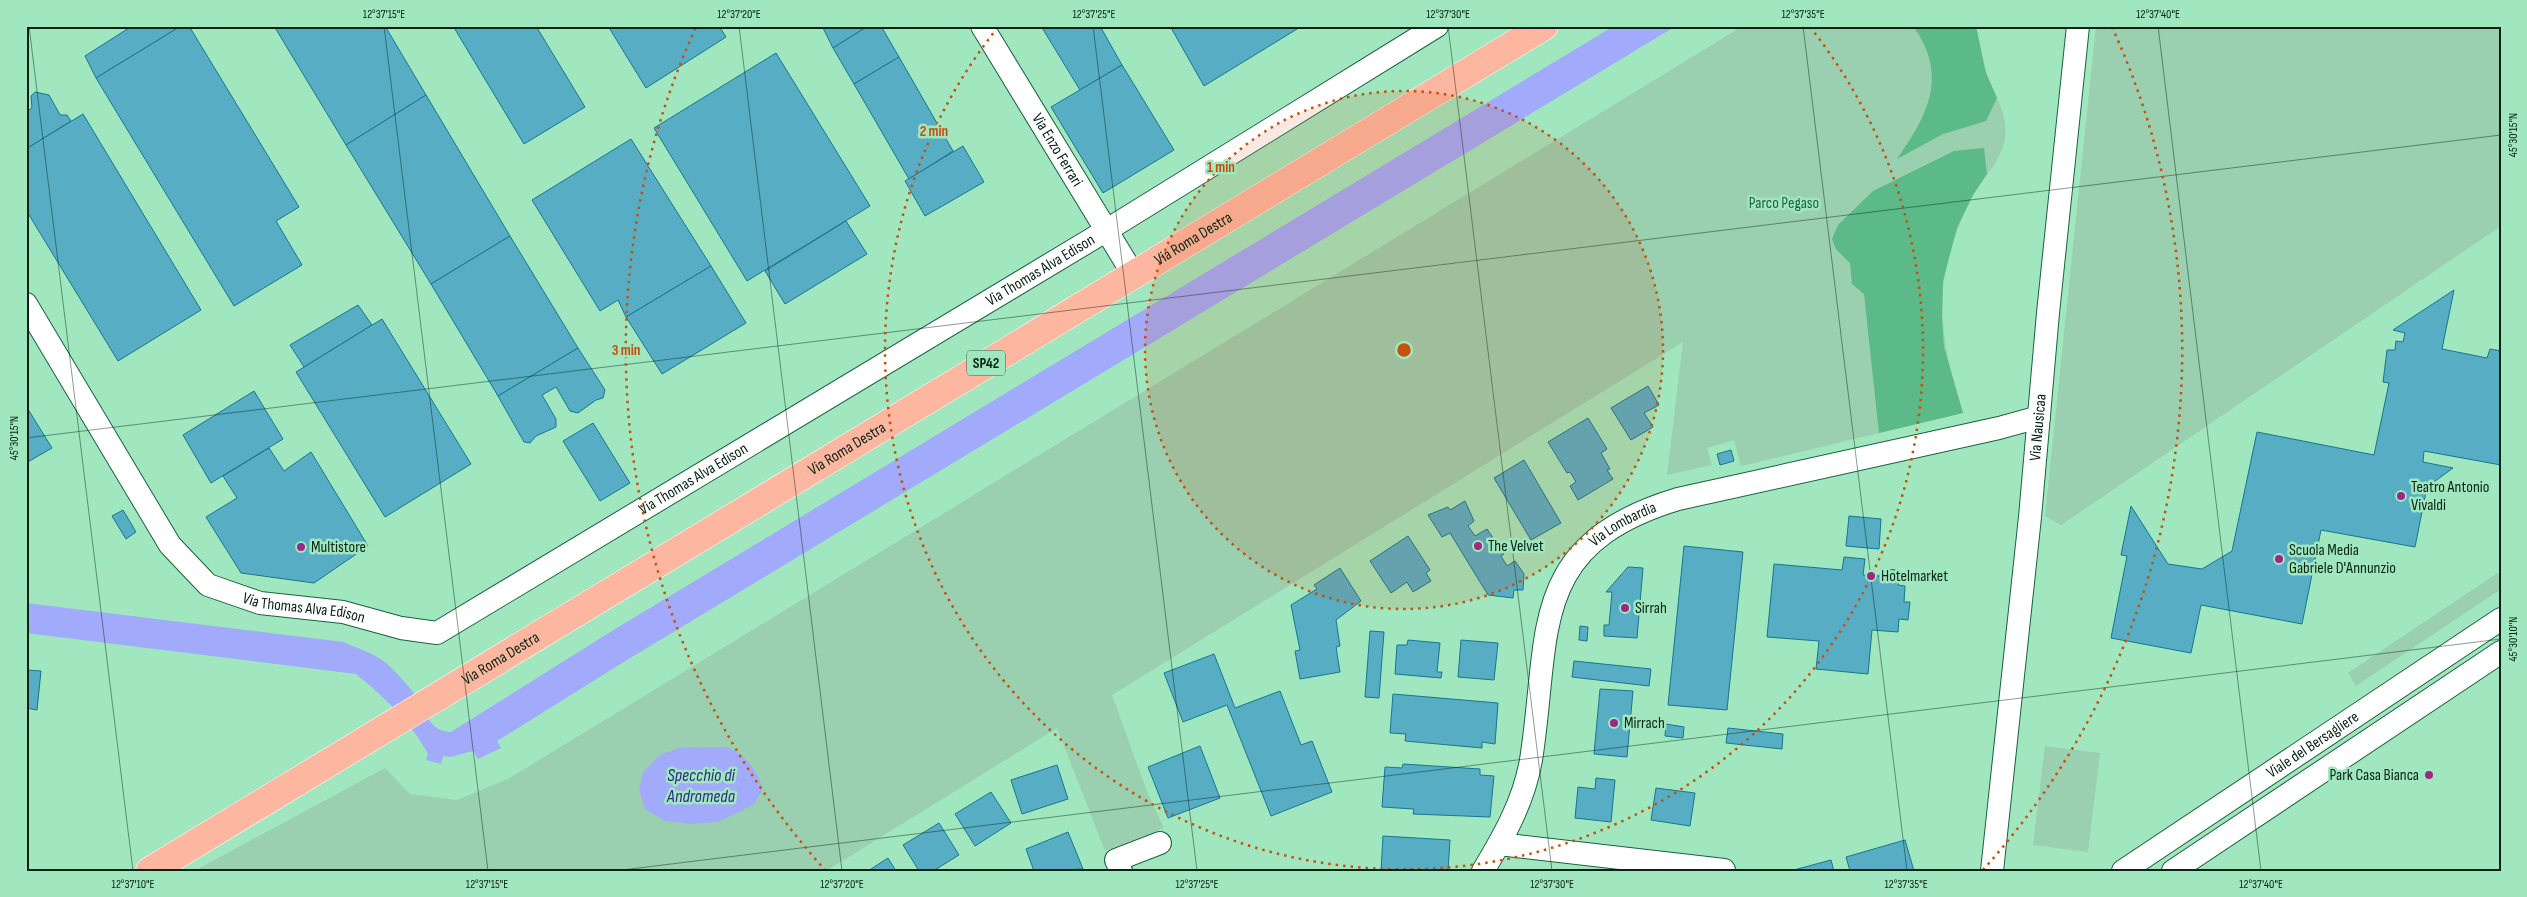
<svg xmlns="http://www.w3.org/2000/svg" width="2527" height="897" viewBox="0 0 2527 897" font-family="'Sofia Sans Condensed',sans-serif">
<rect width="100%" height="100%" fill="#a0e6be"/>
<g fill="#9acfb0">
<path d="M 1743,26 L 1976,26 C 1977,41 1982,60 1987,74 C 1995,97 2008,113 2005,138 C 2002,161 1982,178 1972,197 C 1931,278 1937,329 1963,413 L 1741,466 L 1734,440 L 1707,448 L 1712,465 L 1667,475 L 1683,342 L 1112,695 L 1147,792 L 1164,828 L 1105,851 L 1057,728 L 826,871 L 194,871 L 385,768 L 410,794 L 457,800 L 508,779 Z"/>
<path d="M 2096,26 L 2501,26 L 2501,226 L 2061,525 L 2045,516 Z"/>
<path d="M 2501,571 L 2501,589 L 2356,686 L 2348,673 Z"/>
<path d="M 2045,746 L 2100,753 L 2088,852 L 2033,845 Z"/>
</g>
<g fill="#5cb988">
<path d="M 1913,26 L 1976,26 L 1986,73 L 1997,98 L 1986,121 L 1943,134 L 1897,159 C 1928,115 1949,76 1913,26 Z"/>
<path d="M 1984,148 L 1987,174 L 1973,195 L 1957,228 L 1943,281 L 1942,317 L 1944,347 L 1963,413 L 1879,433 L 1864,294 L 1852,284 L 1850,263 L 1836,249 L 1832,239 L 1838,225 L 1873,191 L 1954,151 Z"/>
</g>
<g fill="#a1aafb">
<path d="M 1614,26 L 1676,26 L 622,663 L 497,741 L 501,748 L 478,759 L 473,751 L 450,757 L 443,756 L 441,764 L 426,760 L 428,754 C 411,722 383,696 356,674 L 26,633 L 26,603 L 343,642 C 357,648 373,653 385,662 C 395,671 408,685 416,696 C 426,711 429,732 451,732 L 607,634 Z"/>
<path d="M 727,747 C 748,757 755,768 763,789 L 753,805 L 718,822 L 692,824 L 665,821 L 645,809 L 639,790 L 643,772 L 660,755 L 679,748 Z"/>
</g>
<g fill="#57adc4" stroke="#16778e">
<path d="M 132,26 L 181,26 L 96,78 L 85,56 Z"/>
<path d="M 181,26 L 189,26 L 299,207 L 276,221 L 302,265 L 234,306 L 96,78 Z"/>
<path d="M 274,26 L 385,26 L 426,95 L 346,145 Z"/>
<path d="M 453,26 L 536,26 L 585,107 L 524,144 Z"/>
<path d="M 608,26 L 719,26 L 726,37 L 646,88 Z"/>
<path d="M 822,26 L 868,26 L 833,48 Z"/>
<path d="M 868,26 L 881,26 L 899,57 L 854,84 L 833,48 Z"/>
<path d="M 1041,26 L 1100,26 L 1122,65 L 1080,90 Z"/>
<path d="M 1170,26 L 1302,26 L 1204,86 Z"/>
<path d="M 776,53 L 870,206 L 747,281 L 654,128 Z"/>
<path d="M 899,57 L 953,151 L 909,179 L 854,84 Z"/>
<path d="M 1122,65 L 1174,150 L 1103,193 L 1051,107 Z"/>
<path d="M 35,92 L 49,95 L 60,115 L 67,115 L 71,121 L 26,149 L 26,112 L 32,108 L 31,96 Z"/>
<path d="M 426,95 L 510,236 L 431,284 L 346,145 Z"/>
<path d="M 83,114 L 201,310 L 118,361 L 26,210 L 26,149 Z"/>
<path d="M 631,139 L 711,266 L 626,317 L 618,300 L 600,311 L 532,200 Z"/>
<path d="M 963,146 L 984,182 L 925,216 L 905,181 Z"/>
<path d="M 846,221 L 867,254 L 785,304 L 765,271 Z"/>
<path d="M 510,236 L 578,348 L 498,396 L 431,284 Z"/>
<path d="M 711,266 L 746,323 L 662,374 L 626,317 Z"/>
<path d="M 2454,290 L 2442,349 L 2487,358 L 2490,349 L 2501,351 L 2501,465 L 2424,451 L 2423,462 L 2453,468 L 2427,487 L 2415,547 L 2321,530 L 2302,624 L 2201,605 L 2191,653 L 2111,638 L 2127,556 L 2121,555 L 2131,506 L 2168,564 L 2202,569 L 2232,551 L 2257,432 L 2374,455 L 2389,383 L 2383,382 L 2387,350 L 2395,350 L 2396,341 L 2403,342 L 2405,333 L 2393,330 Z"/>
<path d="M 358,305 L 372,325 L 304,367 L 290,345 Z"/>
<path d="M 382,319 L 471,464 L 385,517 L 296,372 Z"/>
<path d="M 578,348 L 605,390 L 603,398 L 596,400 L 578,413 L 570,411 L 556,387 L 542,395 L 556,419 L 556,427 L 536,436 L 530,443 L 524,442 L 498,396 Z"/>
<path d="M 1648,386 L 1659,405 L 1644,413 L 1653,427 L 1631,440 L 1611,408 Z"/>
<path d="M 254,391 L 283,439 L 211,483 L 183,435 Z"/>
<path d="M 26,406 L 52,448 L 26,463 Z"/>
<path d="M 1588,418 L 1607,449 L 1601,453 L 1610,469 L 1607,470 L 1613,479 L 1578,500 L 1570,486 L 1576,482 L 1570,472 L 1567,473 L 1548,442 Z"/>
<path d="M 593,423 L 630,483 L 600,501 L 563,441 Z"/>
<path d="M 269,448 L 284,471 L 311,452 L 368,546 L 314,583 L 241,573 L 206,517 L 237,498 L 223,476 Z"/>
<path d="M 1731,450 L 1734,461 L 1720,465 L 1717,454 Z"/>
<path d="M 1524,460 L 1561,523 L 1531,540 L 1494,478 Z"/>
<path d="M 1465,501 L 1474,521 L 1468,526 L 1475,536 L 1487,529 L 1504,554 L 1501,556 L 1507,566 L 1515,561 L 1524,574 L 1523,590 L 1514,590 L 1513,598 L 1488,595 L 1450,533 L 1442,537 L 1428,515 L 1448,507 L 1450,510 Z"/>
<path d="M 123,510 L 136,532 L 126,539 L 112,516 Z"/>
<path d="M 1849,516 L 1881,519 L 1879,549 L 1846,546 Z"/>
<path d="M 1408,536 L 1430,570 L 1426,573 L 1431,581 L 1413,592 L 1407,582 L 1391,593 L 1370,561 Z"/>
<path d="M 1684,546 L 1743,552 L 1727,710 L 1668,705 Z"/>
<path d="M 1844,557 L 1865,559 L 1863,575 L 1880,576 L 1881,569 L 1900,570 L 1898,585 L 1905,586 L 1904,602 L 1910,602 L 1908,620 L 1899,619 L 1898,632 L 1872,630 L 1868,674 L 1816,669 L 1819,641 L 1767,637 L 1774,564 L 1842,570 Z"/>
<path d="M 1628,567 L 1643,568 L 1637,638 L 1604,636 L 1604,625 L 1609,625 L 1612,592 L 1606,592 Z"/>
<path d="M 1340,568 L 1361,601 L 1336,620 L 1340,646 L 1336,647 L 1340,672 L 1300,679 L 1295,651 L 1300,650 L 1291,605 L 1317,589 L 1314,585 Z"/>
<path d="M 1580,626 L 1588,627 L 1587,641 L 1579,640 Z"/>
<path d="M 1370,631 L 1384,632 L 1379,698 L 1365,697 Z"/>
<path d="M 1408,640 L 1440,643 L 1437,672 L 1442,672 L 1441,678 L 1395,674 L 1397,645 L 1407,645 Z"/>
<path d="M 1461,640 L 1498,643 L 1494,680 L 1458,677 Z"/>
<path d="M 1214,654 L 1235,708 L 1280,691 L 1301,745 L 1312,741 L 1332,792 L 1271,816 L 1227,705 L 1183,722 L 1164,673 Z"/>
<path d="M 1574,661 L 1651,669 L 1649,686 L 1572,677 Z"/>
<path d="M 26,670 L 41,671 L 37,710 L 26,708 Z"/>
<path d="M 1600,689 L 1633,691 L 1627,757 L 1594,754 Z"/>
<path d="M 1393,694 L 1498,703 L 1495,744 L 1482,742 L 1482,748 L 1405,741 L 1406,734 L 1390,733 Z"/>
<path d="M 1666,724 L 1684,727 L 1683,738 L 1665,736 Z"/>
<path d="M 1728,728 L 1783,734 L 1782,749 L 1726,743 Z"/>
<path d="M 1200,746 L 1220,798 L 1168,818 L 1148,767 Z"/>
<path d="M 1403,764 L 1480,769 L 1480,775 L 1494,776 L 1490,817 L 1413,814 L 1414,809 L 1382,807 L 1385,767 L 1402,768 Z"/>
<path d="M 1057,765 L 1068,799 L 1022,814 L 1011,780 Z"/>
<path d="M 1596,778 L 1615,780 L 1611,822 L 1575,818 L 1578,787 L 1595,789 Z"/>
<path d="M 1656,788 L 1695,793 L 1690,826 L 1651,820 Z"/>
<path d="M 991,792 L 1011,823 L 975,846 L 955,814 Z"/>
<path d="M 939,823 L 959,855 L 933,871 L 919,871 L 903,845 Z"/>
<path d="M 1068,832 L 1083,869 L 1034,871 L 1026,849 Z"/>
<path d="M 1383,836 L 1450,840 L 1448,871 L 1381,871 Z"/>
<path d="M 1905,840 L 1914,871 L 1850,871 L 1846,857 Z"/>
<path d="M 888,858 L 896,871 L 868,871 Z"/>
<path d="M 1831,860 L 1834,871 L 1790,871 Z"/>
</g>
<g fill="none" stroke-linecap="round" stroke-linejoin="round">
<defs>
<g id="minor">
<path id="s1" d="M 982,26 L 1133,274"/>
<path id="s2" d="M 26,304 L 170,545 L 208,585 L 260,603 L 343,612 L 401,628 L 437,633 L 1107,230 L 1437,26"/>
<path d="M 1499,844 L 1724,870"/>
<path d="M 1121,871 L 1116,860 L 1160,843"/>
<path id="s3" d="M 1483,871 C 1504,836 1524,801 1531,760 C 1551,633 1526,545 1678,499 L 1999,428 L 2039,417"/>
<path id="s4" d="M 1992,871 L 2030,517 L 2048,313 L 2078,26"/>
<path id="s5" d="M 2123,871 L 2501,619"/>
<path d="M 2173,871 L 2501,652"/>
</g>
<g id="major">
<path id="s6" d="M 150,871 L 1544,26"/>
</g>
</defs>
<use href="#minor" stroke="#1a6240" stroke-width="24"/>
<use href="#major" stroke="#fff" stroke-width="29"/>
<use href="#minor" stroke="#fff" stroke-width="22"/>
<use href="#major" stroke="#fdb69f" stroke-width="28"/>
</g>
<path fill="none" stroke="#072415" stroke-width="1" stroke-opacity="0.45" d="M 29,26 L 133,871M 384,26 L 488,871M 739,26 L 842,871M 1093,26 L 1197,871M 1448,26 L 1552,871M 1803,26 L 1907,871M 2158,26 L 2261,871M 26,438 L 2501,135M 614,871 L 2501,639"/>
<circle cx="1404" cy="350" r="259" fill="#c6510d" fill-opacity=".12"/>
<g fill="none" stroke="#c6510d" stroke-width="2.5" stroke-dasharray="2.5 5">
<circle cx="1404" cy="350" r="259"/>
<path d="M1810 27A519 519 0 1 1 998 27"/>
<path d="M826 871A778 778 0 0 1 696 27M2112 27A778 778 0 0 1 1982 871"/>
</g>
<g fill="#9d2883" stroke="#a0e6be" stroke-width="2">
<circle cx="2401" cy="496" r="5"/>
<circle cx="1478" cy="546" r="5"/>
<circle cx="301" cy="547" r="5"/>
<circle cx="2279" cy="559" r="5"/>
<circle cx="1871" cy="576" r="5"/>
<circle cx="1625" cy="608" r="5"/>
<circle cx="1614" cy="723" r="5"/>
<circle cx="2429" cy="775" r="5"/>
</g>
<g text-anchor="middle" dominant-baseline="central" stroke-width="5" stroke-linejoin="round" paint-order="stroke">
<rect fill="#a0e6be" stroke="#355e48" stroke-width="1" x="967" y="350.5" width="38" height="25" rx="4"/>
<g font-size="15" font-weight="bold" fill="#072415">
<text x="986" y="363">SP42</text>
</g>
<g font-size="16" fill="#072415" stroke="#a0e6be">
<text stroke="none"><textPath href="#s1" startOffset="145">Via Enzo Ferrari</textPath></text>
<text stroke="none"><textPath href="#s6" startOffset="1220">Via Roma Destra</textPath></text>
<text stroke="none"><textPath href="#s2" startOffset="1275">Via Thomas Alva Edison</textPath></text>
<text stroke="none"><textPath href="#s4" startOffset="446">Via Nausicaa</textPath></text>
<text stroke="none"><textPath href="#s6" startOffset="815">Via Roma Destra</textPath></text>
<text stroke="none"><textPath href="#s2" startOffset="870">Via Thomas Alva Edison</textPath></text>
<text stroke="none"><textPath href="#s3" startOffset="389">Via Lombardia</textPath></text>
<text stroke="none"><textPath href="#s2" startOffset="435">Via Thomas Alva Edison</textPath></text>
<text stroke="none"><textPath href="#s6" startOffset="410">Via Roma Destra</textPath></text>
<text stroke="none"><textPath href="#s5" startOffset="228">Viale del Bersagliere</textPath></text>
</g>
<g font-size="16" fill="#1f6443" stroke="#a0e6be">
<text x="1784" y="203">Parco Pegaso</text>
</g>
<g font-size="16" fill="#072415" stroke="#a0e6be" text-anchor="start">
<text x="2411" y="487">Teatro Antonio<tspan x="2411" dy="18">Vivaldi</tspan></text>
<text x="1488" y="546">The Velvet</text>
<text x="311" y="547">Multistore</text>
<text x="2289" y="550">Scuola Media<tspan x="2289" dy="18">Gabriele D'Annunzio</tspan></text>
<text x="1881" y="576">Hotelmarket</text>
<text x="1635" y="608">Sirrah</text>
<text x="1624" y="723">Mirrach</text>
<text x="2419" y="775" text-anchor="end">Park Casa Bianca</text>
</g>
<g font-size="18" font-style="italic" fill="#302b85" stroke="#a0e6be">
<text x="701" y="775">Specchio di<tspan x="701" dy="21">Andromeda</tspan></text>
</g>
</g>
<circle cx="1404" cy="350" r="8" fill="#c6510d" stroke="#a0e6be" stroke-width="2.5"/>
<g font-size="15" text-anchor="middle" font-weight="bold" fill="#c6510d" stroke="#a0e6be" stroke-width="5" stroke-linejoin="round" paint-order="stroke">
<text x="934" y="136">2 min</text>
<text x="1221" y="172">1 min</text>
<text x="626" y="355">3 min</text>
</g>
<rect width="2527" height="897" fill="none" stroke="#a0e6be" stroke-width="55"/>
<rect x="28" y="28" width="2472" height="842" fill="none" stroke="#072415" stroke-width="2"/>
<g font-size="12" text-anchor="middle" fill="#072415">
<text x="384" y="18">12°37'15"E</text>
<text x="739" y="18">12°37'20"E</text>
<text x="1094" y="18">12°37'25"E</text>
<text x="1448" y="18">12°37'30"E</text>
<text x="1803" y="18">12°37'35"E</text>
<text x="2158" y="18">12°37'40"E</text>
<text transform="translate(2513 135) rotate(-90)" y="4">45°30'15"N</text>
<text transform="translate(14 438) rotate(-90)" y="4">45°30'15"N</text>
<text transform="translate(2513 639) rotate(-90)" y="4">45°30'10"N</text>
<text x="133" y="888">12°37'10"E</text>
<text x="487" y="888">12°37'15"E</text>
<text x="842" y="888">12°37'20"E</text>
<text x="1197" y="888">12°37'25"E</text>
<text x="1552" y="888">12°37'30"E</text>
<text x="1906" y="888">12°37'35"E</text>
<text x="2261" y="888">12°37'40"E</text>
</g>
</svg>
